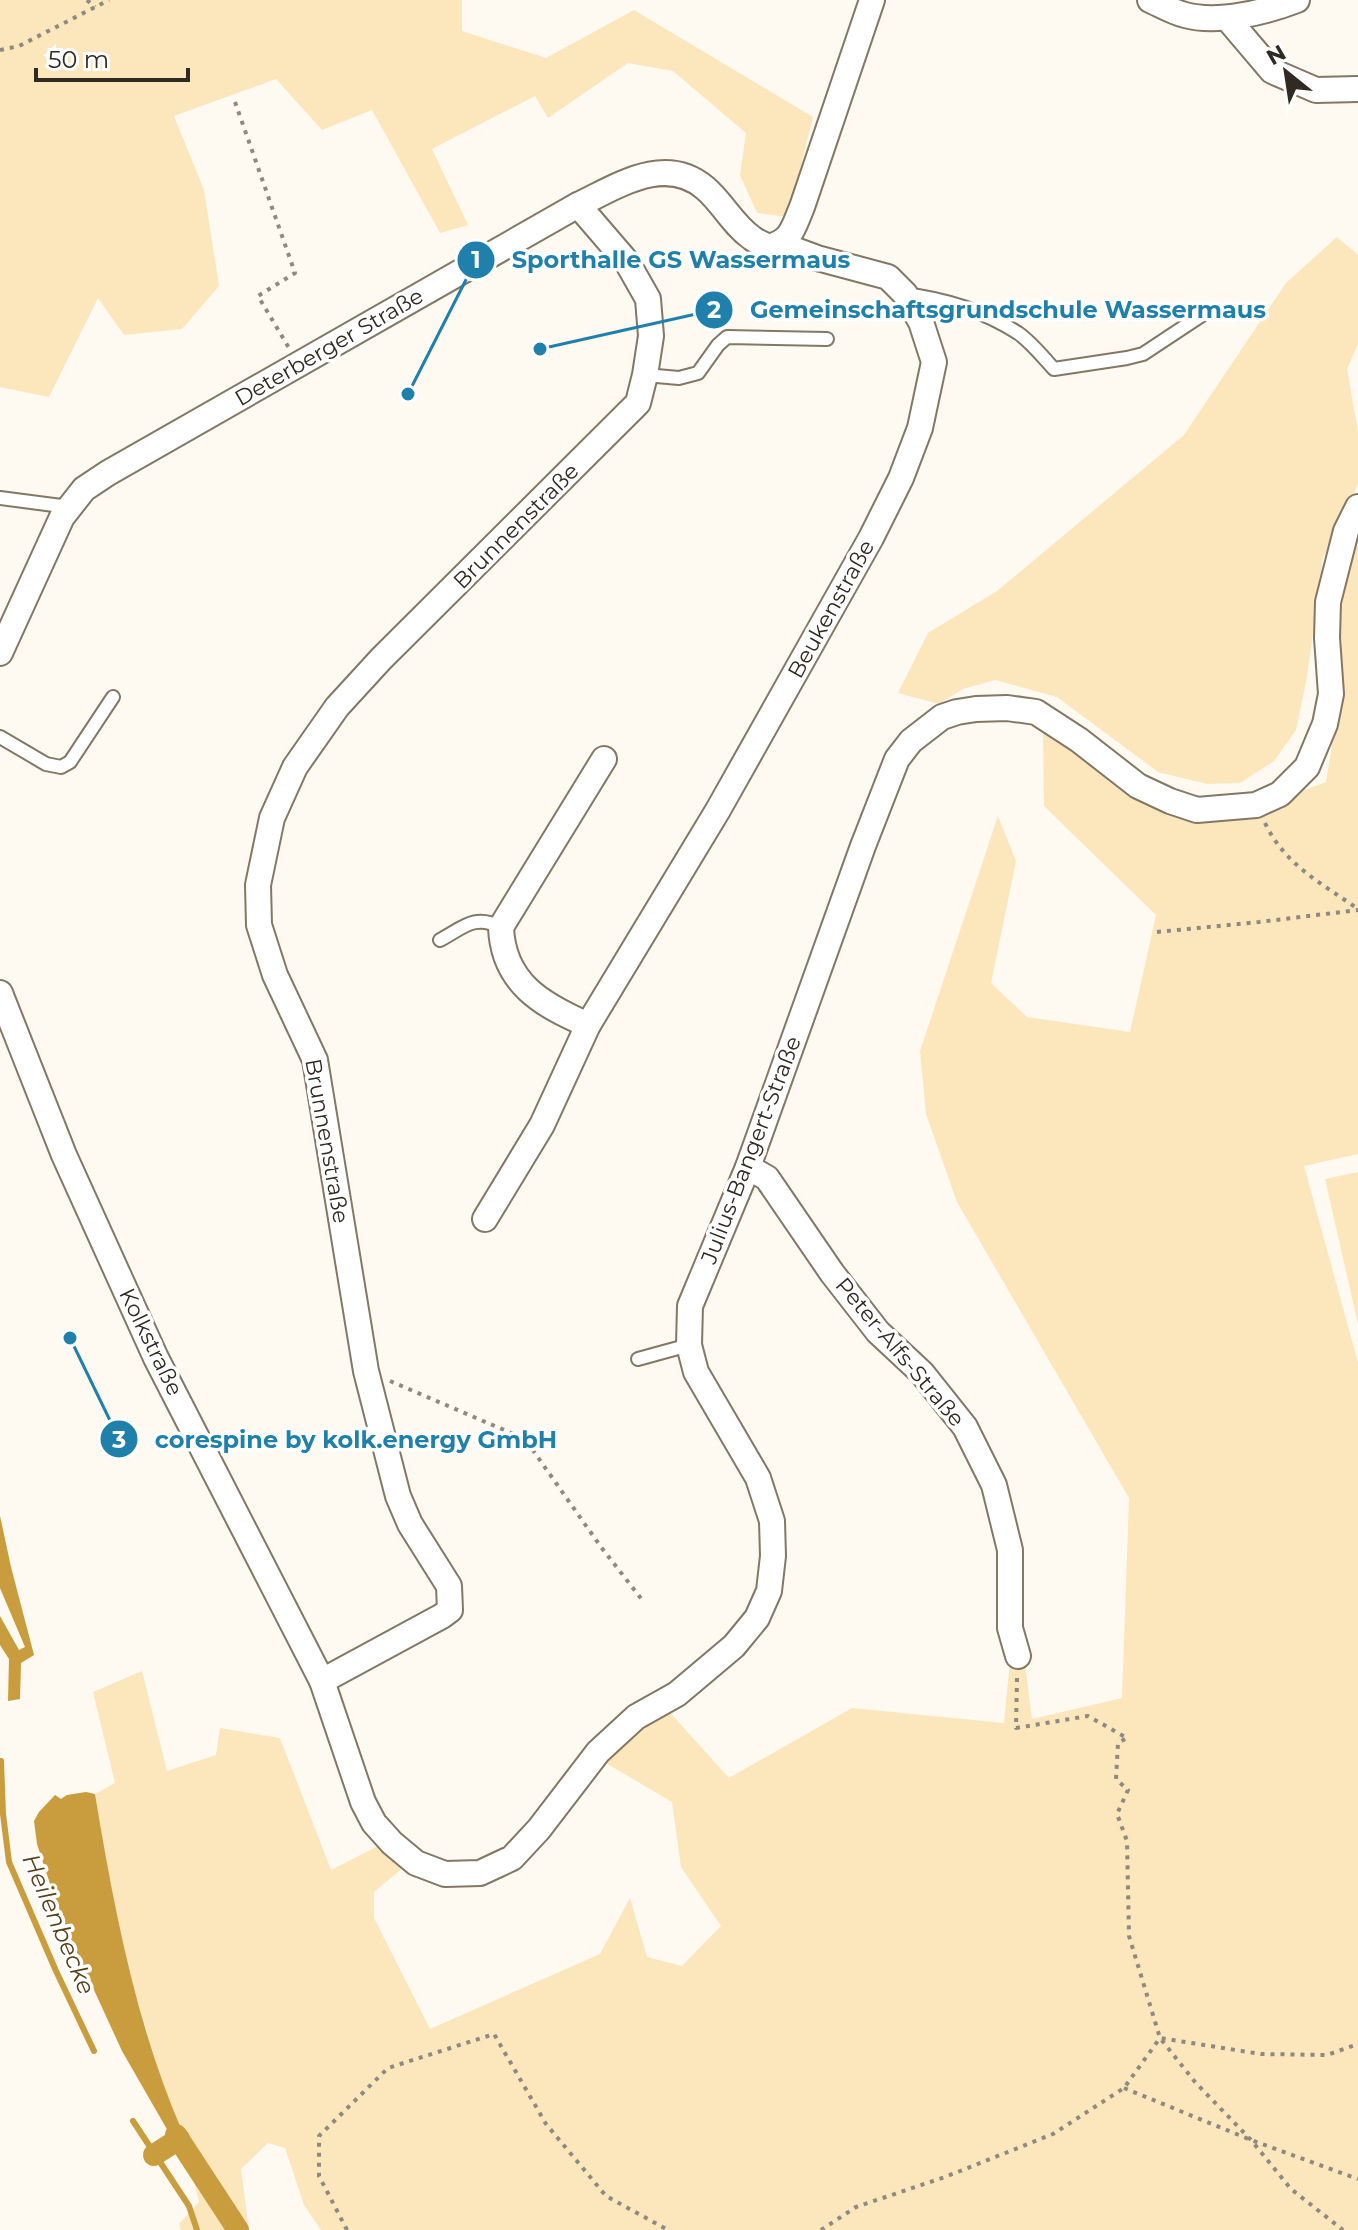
<svg xmlns="http://www.w3.org/2000/svg" width="1358" height="2230" viewBox="0 0 1358 2230" font-family="Montserrat,sans-serif">
<rect width="100%" height="100%" fill="#fef9f1"/>
<g fill="#fce6bc">
<path d="M 0,0 L 462,0 L 462,31 L 546,58 L 634,10 L 813,117 L 788,217 L 757,213 L 740,175 L 746,133 L 673,71 L 628,63 L 548,118 L 535,96 L 432,149 L 468,225 L 440,233 L 372,110 L 322,130 L 276,79 L 174,116 L 204,190 L 219,286 L 182,329 L 124,335 L 98,298 L 49,397 L 0,387 Z"/>
<path d="M 1337,237 L 1358,255 L 1358,344 L 1347,369 L 1358,431 L 1358,484 L 1323,558 L 1307,677 L 1296,730 L 1274,761 L 1240,783 L 1207,784 L 1158,772 L 1057,697 L 995,680 L 963,689 L 939,704 L 898,693 L 928,633 L 997,591 L 1184,435 L 1286,283 Z"/>
<path d="M 1358,540 L 1358,1154 L 1304,1166 L 1358,1363 L 1358,2230 L 321,2230 L 304,2205 L 285,2148 L 268,2143 L 241,2169 L 249,2230 L 181,2230 L 179,2224 L 199,2202 L 182,2131 L 166,2095 L 128,1969 L 111,1891 L 95,1794 L 115,1783 L 93,1692 L 142,1671 L 167,1771 L 216,1755 L 220,1728 L 280,1738 L 331,1870 L 380,1845 L 404,1867 L 374,1892 L 374,1918 L 430,2029 L 600,1954 L 630,1898 L 647,1957 L 682,1966 L 721,1926 L 681,1867 L 672,1802 L 599,1759 L 665,1707 L 729,1778 L 852,1708 L 1004,1723 L 1010,1661 L 1025,1664 L 1032,1719 L 1122,1698 L 1129,1498 L 957,1202 L 926,1114 L 920,1051 L 998,816 L 1016,861 L 991,983 L 1027,1017 L 1130,1032 L 1156,915 L 1044,806 L 1043,733 L 1056,732 L 1162,813 L 1236,816 L 1326,782 L 1341,690 L 1334,617 Z"/>
<path d="M 1358,1172 L 1358,1324 L 1325,1179 Z"/>
</g>
<g fill="#c99c3e">
<path d="M 0,1516 L 11,1567 L 34,1655 L 21,1663 L 20,1699 L 8,1701 L 9,1659 L 0,1645 L 0,1616 L 19,1650 L 25,1647 L 0,1588 Z"/>
<path d="M 86,1792 L 95,1794 C 114,1909 136,2024 182,2131 L 172,2138 L 122,2051 L 72,1942 L 51,1887 L 37,1844 L 34,1821 L 39,1812 L 55,1795 L 61,1799 L 67,1795 Z"/>
</g>
<g fill="none" stroke-linecap="round" stroke-linejoin="round">
<g stroke="#c99c3e" stroke-width="6">
<path d="M 1,1761 L 3,1814 L 9,1862 L 56,1971 L 94,2051"/>
<path d="M 133,2121 L 189,2206 L 197,2230"/>
</g>
<g stroke="#c99c3e" stroke-width="22">
<path d="M 176,2135 L 238,2230"/>
<path d="M 154,2155 L 179,2139"/>
</g>
<defs>
<g id="service">
<path d="M 905,294 C 944,299 984,311 1018,333 C 1031,342 1043,357 1054,369 L 1127,358 L 1143,354 L 1202,315"/>
<path d="M 645,375 L 679,378 L 698,373 L 718,345 L 727,337 L 827,339"/>
<path d="M 0,498 L 69,507"/>
<path d="M 0,737 L 46,764 L 61,767 L 70,762 L 113,697"/>
<path d="M 440,940 C 464,927 474,914 501,927"/>
<path d="M 638,1359 L 689,1345"/>
</g>
<g id="minor">
<path d="M 1150,0 C 1161,5 1173,12 1185,15 C 1218,24 1266,12 1297,0"/>
<path d="M 1227,18 L 1272,71 L 1316,90 L 1358,89"/>
<path d="M 0,653 L 62,517 L 84,489 L 108,473 L 578,205 C 618,186 665,154 705,188 C 722,202 733,225 752,238 C 757,242 763,244 768,247 C 792,241 793,228 802,207 L 872,0"/>
<path d="M 0,993 L 64,1155 L 156,1358 L 322,1681 L 363,1802 L 374,1823 L 392,1843 L 416,1863 L 445,1874 L 480,1873 L 512,1858 L 539,1829 L 598,1752 L 636,1717 L 677,1694 L 734,1646 L 757,1618 L 769,1591 L 773,1556 L 772,1521 L 758,1478 L 696,1372 L 689,1345 L 690,1306 L 748,1167 L 863,846 L 897,759 L 911,741 L 942,717 L 957,712 L 976,709 L 1007,708 L 1036,712 L 1079,740 L 1138,786 L 1170,801 L 1197,810 L 1256,805 L 1280,794 L 1307,767 L 1325,724 L 1331,694 L 1327,638 L 1328,602 L 1346,531 L 1358,507"/>
<path d="M 588,1025 C 542,1005 503,983 501,927 L 604,759"/>
<path d="M 748,1167 L 767,1178 L 832,1273 L 878,1332 L 922,1373 L 965,1427 L 994,1485 L 1010,1550 L 1010,1628 L 1018,1656"/>
<path d="M 485,1219 L 542,1125 L 588,1025 L 718,810 L 871,538 L 901,478 L 920,428 L 934,362 L 921,322 L 905,294 L 888,277 L 817,258 L 779,244"/>
<path d="M 322,1681 L 442,1616 L 450,1610 L 449,1586 L 410,1524 L 398,1496 L 366,1371 L 315,1060 L 275,975 L 259,925 L 258,885 L 272,818 L 295,767 L 337,707 L 381,659 L 638,403 L 645,375 L 651,336 L 648,299 L 627,262 L 578,205"/>
</g>
</defs>
<use href="#service" stroke="#827865" stroke-width="16"/>
<use href="#minor" stroke="#827865" stroke-width="28"/>
<g stroke="#8e8981" stroke-width="4" stroke-dasharray="4 6" stroke-linecap="butt">
<path d="M 87,0 L 95,7"/>
<path d="M 0,50 L 19,46 L 109,0"/>
<path d="M 235,102 L 295,273 L 258,296 L 289,348"/>
<path d="M 1265,823 C 1285,865 1321,883 1358,909"/>
<path d="M 1157,932 L 1259,922 L 1358,910"/>
<path d="M 390,1381 L 525,1439 L 601,1547 L 643,1601"/>
<path d="M 1017,1678 L 1016,1728 L 1088,1716 L 1127,1738 L 1118,1743 L 1116,1779 L 1128,1790 L 1117,1814 L 1127,1841 L 1129,1936 L 1160,2038 L 1195,2082 L 1251,2140 L 1291,2189 L 1343,2230"/>
<path d="M 1124,2088 L 1251,2140 L 1358,2179"/>
<path d="M 347,2230 L 319,2176 L 319,2136 L 388,2068 L 494,2034 L 546,2124 L 606,2196 L 668,2230"/>
<path d="M 821,2230 L 856,2207 L 945,2177 L 1053,2134 L 1124,2088 L 1160,2038 L 1261,2054 L 1327,2055 L 1358,2044"/>
</g>
<use href="#service" stroke="#fff" stroke-width="12"/>
<use href="#minor" stroke="#fff" stroke-width="24"/>
</g>
<g text-anchor="middle" dominant-baseline="central" stroke-width="7" stroke-linejoin="round" paint-order="stroke">
<g font-size="22" fill="#2f2b23" stroke="#fff">
<text transform="translate(329 347) rotate(-30)">Deterberger Straße</text>
<text transform="translate(516 526) rotate(-45)">Brunnenstraße</text>
<text transform="translate(831 609) rotate(-61)">Beukenstraße</text>
<text transform="translate(327 1141) rotate(80)">Brunnenstraße</text>
<text transform="translate(751 1150) rotate(-69)">Julius-Bangert-Straße</text>
<text transform="translate(151 1342) rotate(64)">Kolkstraße</text>
<text transform="translate(900 1352) rotate(50)">Peter-Alfs-Straße</text>
</g>
<g font-size="24" font-style="italic" fill="#54411a" stroke="#fff">
<text transform="translate(59 1924) rotate(67)">Heilenbecke</text>
</g>
</g>
<path fill="none" stroke="#2080ac" stroke-width="3" d="M408 394L476 260M540 349L714 310M70 1338L119 1439"/>
<g fill="#2080ac" stroke="#fff" stroke-width="3">
<circle cx="408" cy="394" r="8"/>
<circle cx="540" cy="349" r="8"/>
<circle cx="70" cy="1338" r="8"/>
<circle cx="476" cy="260" r="20"/>
<circle cx="714" cy="310" r="20"/>
<circle cx="119" cy="1439" r="20"/>
</g>
<g font-size="24" text-anchor="middle" font-weight="bold" fill="#fff">
<text x="476" y="268">1</text>
<text x="714" y="318">2</text>
<text x="119" y="1448">3</text>
</g>
<g font-size="24" text-anchor="middle" font-weight="bold" fill="#2080ac" stroke="#fff" stroke-width="7" stroke-linejoin="round" paint-order="stroke">
<text x="681" y="268">Sporthalle GS Wassermaus</text>
<text x="1008" y="318">Gemeinschaftsgrundschule Wassermaus</text>
<text x="356" y="1448">corespine by kolk.energy GmbH</text>
</g>
<g transform="translate(1286 72) rotate(330)" stroke="#ffffff" stroke-width="6" paint-order="stroke">
<path d="M0-6L14 30L0 20L-14 30Z" fill="#2f2b23"/>
<text y="-12" font-size="22" font-weight="bold" text-anchor="middle" fill="#2f2b23">N</text>
</g>
<path d="M36 68v12h152v-12" fill="none" stroke="#2f2b23" stroke-width="4"/>
<text x="48" y="68" font-size="24" fill="#2f2b23" stroke="#ffffff" stroke-width="6" paint-order="stroke">50 m</text>
</svg>
